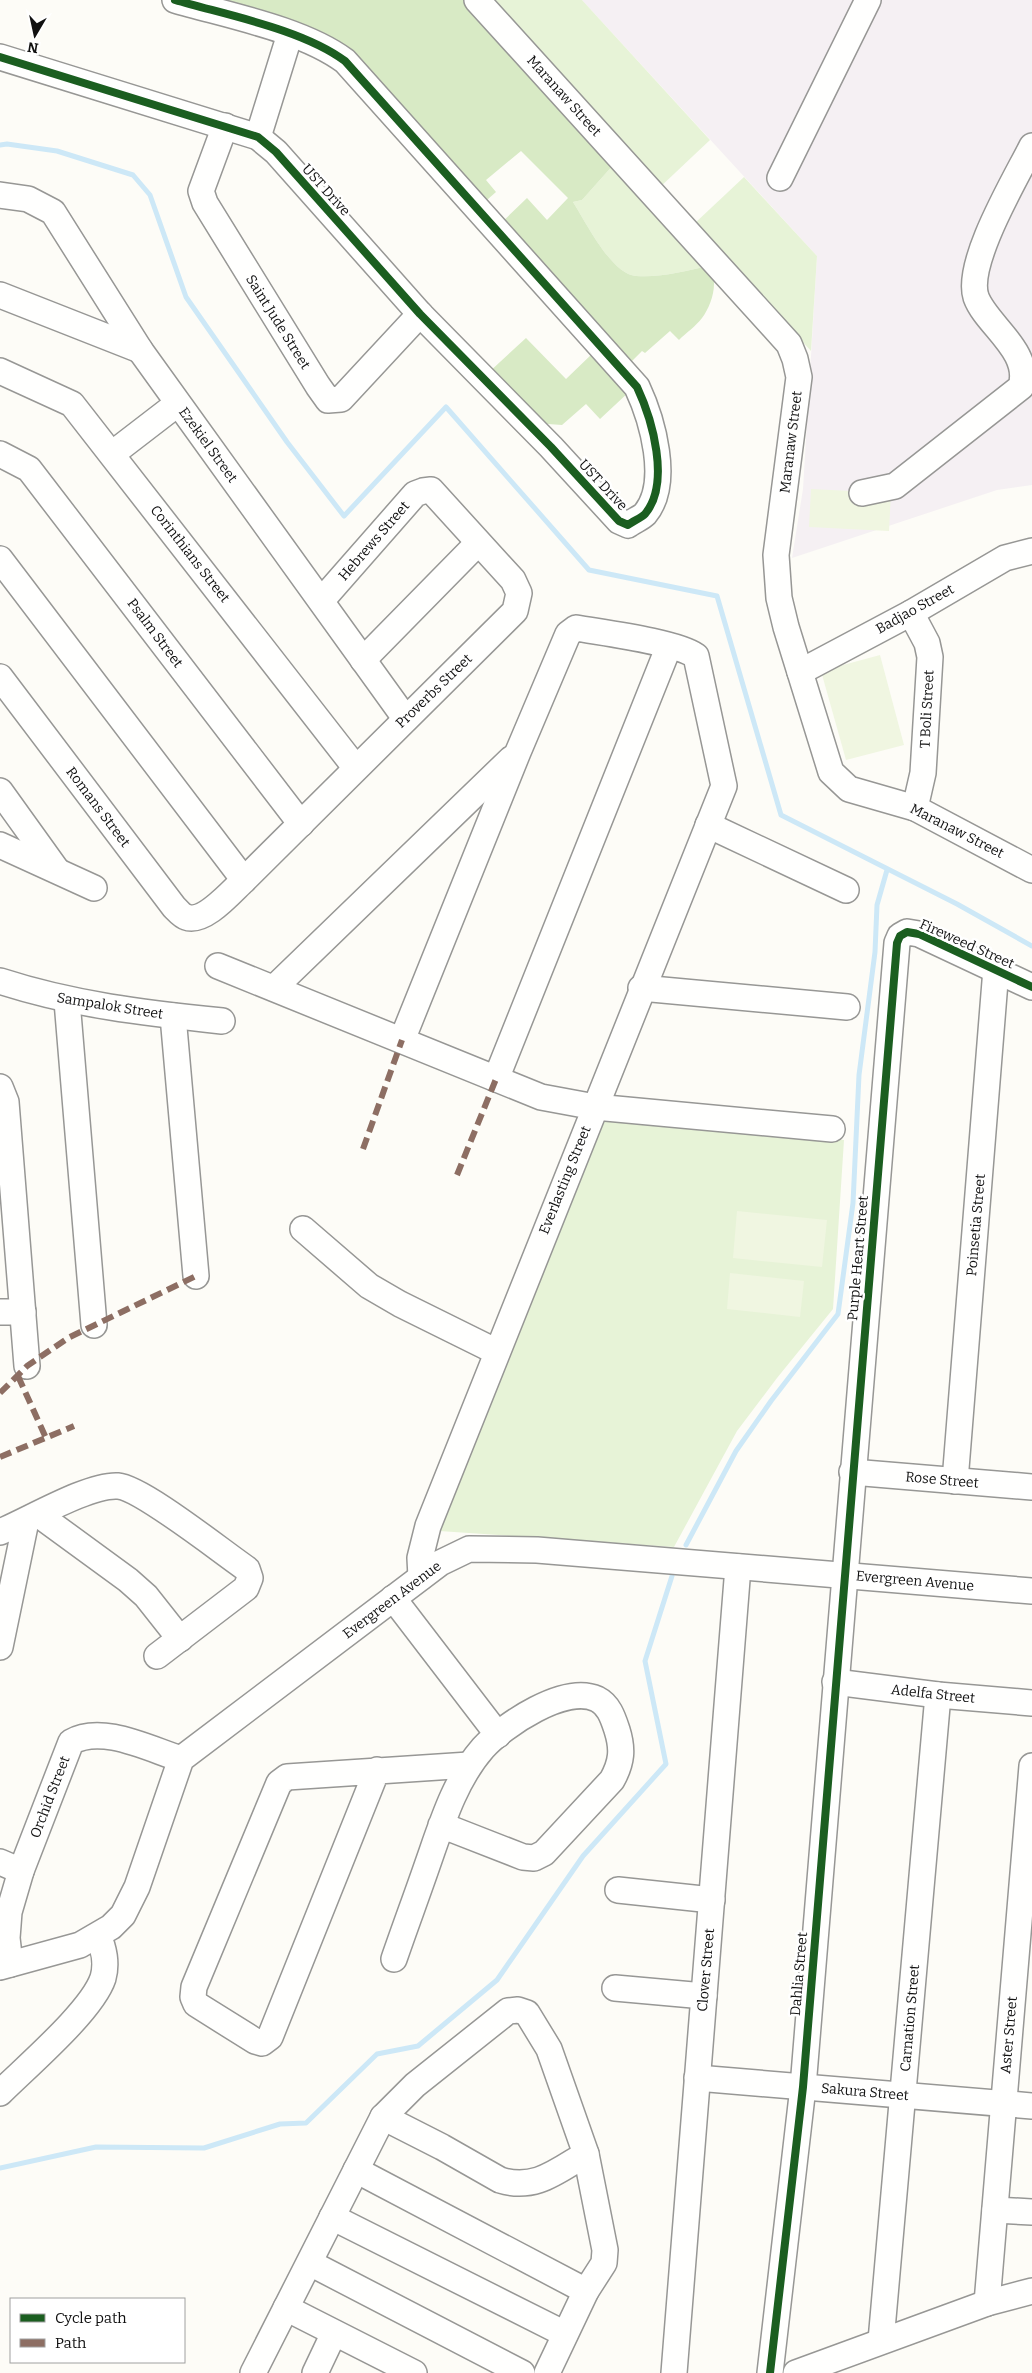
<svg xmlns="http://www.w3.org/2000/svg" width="1032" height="2373" viewBox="0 0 1032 2373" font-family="Bitter,serif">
<rect width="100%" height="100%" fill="#fdfcf7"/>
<path fill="#f5f0f3" d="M 582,0 L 1032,0 L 1032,485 L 997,490 L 792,558 L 803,489 L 817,256 Z"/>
<g fill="#e7f3d7">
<path d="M 477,0 L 582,0 L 710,140 L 658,189 Z"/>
<path d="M 615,163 L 708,266 C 685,271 660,278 636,276 C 611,274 586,222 573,202 L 582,200 Z"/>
<path d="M 744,177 L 817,256 L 811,351 L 694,224 Z"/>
<path d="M 602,1118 L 844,1140 L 833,1309 L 777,1378 L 737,1431 L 674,1547 L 439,1531 Z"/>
</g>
<g fill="#d8eac5">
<path d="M 219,0 L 471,0 L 615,163 L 582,200 L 573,202 C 586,222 611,274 636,276 C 660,278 685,271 708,266 C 720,279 712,305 702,318 C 696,326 686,333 679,340 L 670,331 L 645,353 L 642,351 L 628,365 L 498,226 L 527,198 L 547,220 L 568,198 L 521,151 L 486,180 L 496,192 L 479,207 L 359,69 Z"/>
<path d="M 526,338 L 566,379 L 594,352 L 630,391 L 600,419 L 586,404 L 562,425 L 534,423 L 487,374 Z"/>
</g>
<g fill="#f0f6e1">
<path d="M 811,489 L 891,493 L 889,531 L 809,527 Z"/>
<path d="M 880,655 L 904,745 L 846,760 L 821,671 Z"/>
<path d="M 737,1211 L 827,1220 L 822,1267 L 733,1258 Z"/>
<path d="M 730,1273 L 804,1281 L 800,1317 L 727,1309 Z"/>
</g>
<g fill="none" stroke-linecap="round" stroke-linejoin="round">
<g stroke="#cde8f7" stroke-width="5">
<path d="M 0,145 L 7,144 L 57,151 L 133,175 L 150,195 L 186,297 L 287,442 L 344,516 L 446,407 L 589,570 L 717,596 L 781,815 L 957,904 L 1032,946"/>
<path d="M 686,1545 L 736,1451 L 771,1401 L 838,1314 L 853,1203 L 859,1075 L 875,952 L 877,905 L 887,870"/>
<path d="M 0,2168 L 96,2147 L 204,2148 L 280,2124 L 306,2123 L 377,2054 L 418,2046 L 497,1980 L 583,1856 L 666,1764 L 645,1661 L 672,1576"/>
</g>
<defs>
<g id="minor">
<path d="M 477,0 L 789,344 L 795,359 L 799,377 L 776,555 L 779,598 L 786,627 L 831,772 L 849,789 L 915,808 L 1032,870"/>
<path d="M 0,57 L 258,137 L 276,152 L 420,314 L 551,447 L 619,521 L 628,525 C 633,521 641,518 645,514 C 671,483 652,419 637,387 L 345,61 C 302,29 226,15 175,0"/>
<path d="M 225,126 L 201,191 L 205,203 L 318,386 L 328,400 L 341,399 L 420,314"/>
<path d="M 258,137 L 290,34"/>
<path d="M 780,178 L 868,0"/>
<path d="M 0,195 L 28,199 L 53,212 L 140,350 L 405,718"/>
<path d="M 0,295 L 140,350"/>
<path d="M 0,371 L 72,404 L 355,767"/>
<path d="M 0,454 L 29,469 L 301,824"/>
<path d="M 112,454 L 177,404"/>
<path d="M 862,493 L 895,486 L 1021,387 C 1032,351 986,325 976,297 C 965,263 1016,178 1032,146"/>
<path d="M 0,559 L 244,880"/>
<path d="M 911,613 L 927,643 L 930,657 L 923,773 L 915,808"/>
<path d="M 363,660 L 478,543"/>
<path d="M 800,672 L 911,613 L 1005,558 L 1032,551"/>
<path d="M 0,677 L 174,907 C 177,910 182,916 186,917 C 204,924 231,892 244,880 L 515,611 L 519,593 L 513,580 L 431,490 L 423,491 L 415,494 L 322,600"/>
<path d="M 0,791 L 56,869"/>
<path d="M 708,825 L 846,890"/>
<path d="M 0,845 L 94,888"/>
<path d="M 218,966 L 541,1097 L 595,1107 L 832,1129"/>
<path d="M 0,981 C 74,1005 145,1013 222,1021"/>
<path d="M 274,988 L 511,759"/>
<path d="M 641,988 L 847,1007"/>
<path d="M 67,1001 L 94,1325"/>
<path d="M 173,1016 L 196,1276"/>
<path d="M 402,1040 L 518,752 L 568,634 L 576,628 C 604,633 676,642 696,656 L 724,786 L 428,1526 L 420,1558 L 421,1577"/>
<path d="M 496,1079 L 669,646"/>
<path d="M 0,1087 L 6,1102 L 27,1366"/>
<path d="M 303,1229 L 369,1286 L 400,1304 L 497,1352"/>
<path d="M 0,1312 L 23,1312"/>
<path d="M 852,1472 L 1032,1487"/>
<path d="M 955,1481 L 996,969"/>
<path d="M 39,1515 L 128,1580 L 146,1596 L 180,1639"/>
<path d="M 0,1532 C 29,1520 89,1484 118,1486 C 142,1488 222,1552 247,1569 L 250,1578 L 246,1588 L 157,1656"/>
<path d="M 393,1598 L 498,1735"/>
<path d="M 0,1647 L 26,1521"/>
<path d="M 835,1682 L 938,1695 L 1032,1703"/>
<path d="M 377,1770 L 270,2037 L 262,2043 L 255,2041 L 196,2004 L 193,1997 L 194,1987 L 279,1783 L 287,1777 L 469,1765"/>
<path d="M 0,1862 L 21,1871"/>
<path d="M 618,1890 L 712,1900"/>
<path d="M 394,1959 C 405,1927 417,1895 428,1863 C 442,1823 455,1780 483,1748 C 504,1725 565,1684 597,1699 C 609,1705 613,1718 617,1730 C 623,1749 622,1762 612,1780 L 544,1853 L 534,1858 L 523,1857 L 441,1825"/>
<path d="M 10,1964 L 7,1938 L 9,1912 L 21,1871 L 71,1742 C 102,1724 149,1749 181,1759"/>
<path d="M 0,1967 L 80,1945 L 111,1927 L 123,1915 L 137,1887 L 181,1759 L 440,1563 L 469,1549 L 537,1550 L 1032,1591"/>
<path d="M 615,1988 L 704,1996"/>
<path d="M 697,2078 L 1032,2106"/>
<path d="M 0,2093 C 27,2066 92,2011 103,1978 C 107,1964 104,1948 98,1936"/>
<path d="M 383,2117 L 442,2147 L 500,2180 C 535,2191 557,2171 586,2154"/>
<path d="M 356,2170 L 586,2291"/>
<path d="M 995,2210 L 1032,2212"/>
<path d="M 332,2217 L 565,2334"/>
<path d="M 310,2263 L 522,2373"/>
<path d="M 987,2303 L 1032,1766"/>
<path d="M 286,2308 L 414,2373"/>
<path d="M 881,2341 L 938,1695"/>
<path d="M 253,2373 L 383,2117 L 415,2085 L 508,2011 L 518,2010 L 527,2013 L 549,2049 L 586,2154 L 605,2250 L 604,2263 L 586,2291 L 547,2373"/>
<path d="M 315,2373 L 334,2333"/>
<path d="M 674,2373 L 738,1567"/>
<path d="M 770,2373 L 803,2087 L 897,943 L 900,936 L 907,932 L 919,934 L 1032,987"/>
<path d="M 796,2373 L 987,2303 L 1032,2291"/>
</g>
</defs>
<use href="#minor" stroke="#979795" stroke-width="28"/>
<use href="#minor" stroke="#fffffe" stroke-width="25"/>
<g stroke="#8d6e63" stroke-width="6" stroke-dasharray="12 6" stroke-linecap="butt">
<path d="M 363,1149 L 402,1040"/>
<path d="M 457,1175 L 496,1079"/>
<path d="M 18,1376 L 46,1438"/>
<path d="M 0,1393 L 27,1366 L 68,1338 L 196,1276"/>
<path d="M 0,1457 L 74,1426"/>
</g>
<defs>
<g id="cycleway">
<path d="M 0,57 L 258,137 L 276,152 L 420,314 L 551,447 L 619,521 L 628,525 C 633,521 641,518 645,514 C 671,483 652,419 637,387 L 345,61 C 302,29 226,15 175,0"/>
<path d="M 770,2373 L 803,2087 L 897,943 L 900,936 L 907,932 L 919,934 L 1032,987"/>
</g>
</defs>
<use href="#cycleway" stroke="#fff" stroke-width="11"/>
<use href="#cycleway" stroke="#1b5e20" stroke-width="8"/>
</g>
<g text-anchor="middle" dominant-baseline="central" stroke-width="5" stroke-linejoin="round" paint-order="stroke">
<g font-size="14" fill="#111" stroke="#fff">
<text transform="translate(564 96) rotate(48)">Maranaw Street</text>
<text transform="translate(326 190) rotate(48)">UST Drive</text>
<text transform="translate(278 322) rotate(58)">Saint Jude Street</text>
<text transform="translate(791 442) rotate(-83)">Maranaw Street</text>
<text transform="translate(208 445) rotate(54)">Ezekiel Street</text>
<text transform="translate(603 485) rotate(47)">UST Drive</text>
<text transform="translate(374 541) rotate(-49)">Hebrews Street</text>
<text transform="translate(190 554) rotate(52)">Corinthians Street</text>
<text transform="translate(915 609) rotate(-29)">Badjao Street</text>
<text transform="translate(155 633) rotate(53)">Psalm Street</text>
<text transform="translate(434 691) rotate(-44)">Proverbs Street</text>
<text transform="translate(927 709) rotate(-87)">T Boli Street</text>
<text transform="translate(98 807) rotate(53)">Romans Street</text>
<text transform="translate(957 831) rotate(27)">Maranaw Street</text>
<text transform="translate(967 944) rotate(24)">Fireweed Street</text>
<text transform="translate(110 1006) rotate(9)">Sampalok Street</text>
<text transform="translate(565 1180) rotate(-68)">Everlasting Street</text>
<text transform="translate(976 1225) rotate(-85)">Poinsetia Street</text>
<text transform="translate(858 1258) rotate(-85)">Purple Heart Street</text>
<text transform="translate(942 1480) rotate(5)">Rose Street</text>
<text transform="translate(915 1581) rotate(5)">Evergreen Avenue</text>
<text transform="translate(392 1600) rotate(-37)">Evergreen Avenue</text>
<text transform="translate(933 1694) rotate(6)">Adelfa Street</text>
<text transform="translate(50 1797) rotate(-69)">Orchid Street</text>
<text transform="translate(706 1970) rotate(-85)">Clover Street</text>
<text transform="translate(799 1974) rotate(-85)">Dahlia Street</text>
<text transform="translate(910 2018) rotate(-85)">Carnation Street</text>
<text transform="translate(1009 2035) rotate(-85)">Aster Street</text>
<text transform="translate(865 2092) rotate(5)">Sakura Street</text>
</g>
</g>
<rect x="10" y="2298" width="175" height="65" fill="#ffffff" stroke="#a0a0a0"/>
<rect x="20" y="2314" width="25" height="8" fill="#1b5e20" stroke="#a0a0a0"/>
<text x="55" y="2323" font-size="15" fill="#111111">Cycle path</text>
<rect x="20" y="2339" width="25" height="8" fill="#8d6e63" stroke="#a0a0a0"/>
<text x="55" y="2348" font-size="15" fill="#111111">Path</text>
<g transform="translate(35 35) rotate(189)" stroke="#ffffff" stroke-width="4" paint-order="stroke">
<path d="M0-4L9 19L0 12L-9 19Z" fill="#111111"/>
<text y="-8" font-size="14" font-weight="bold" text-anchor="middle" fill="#111111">N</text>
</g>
</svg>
